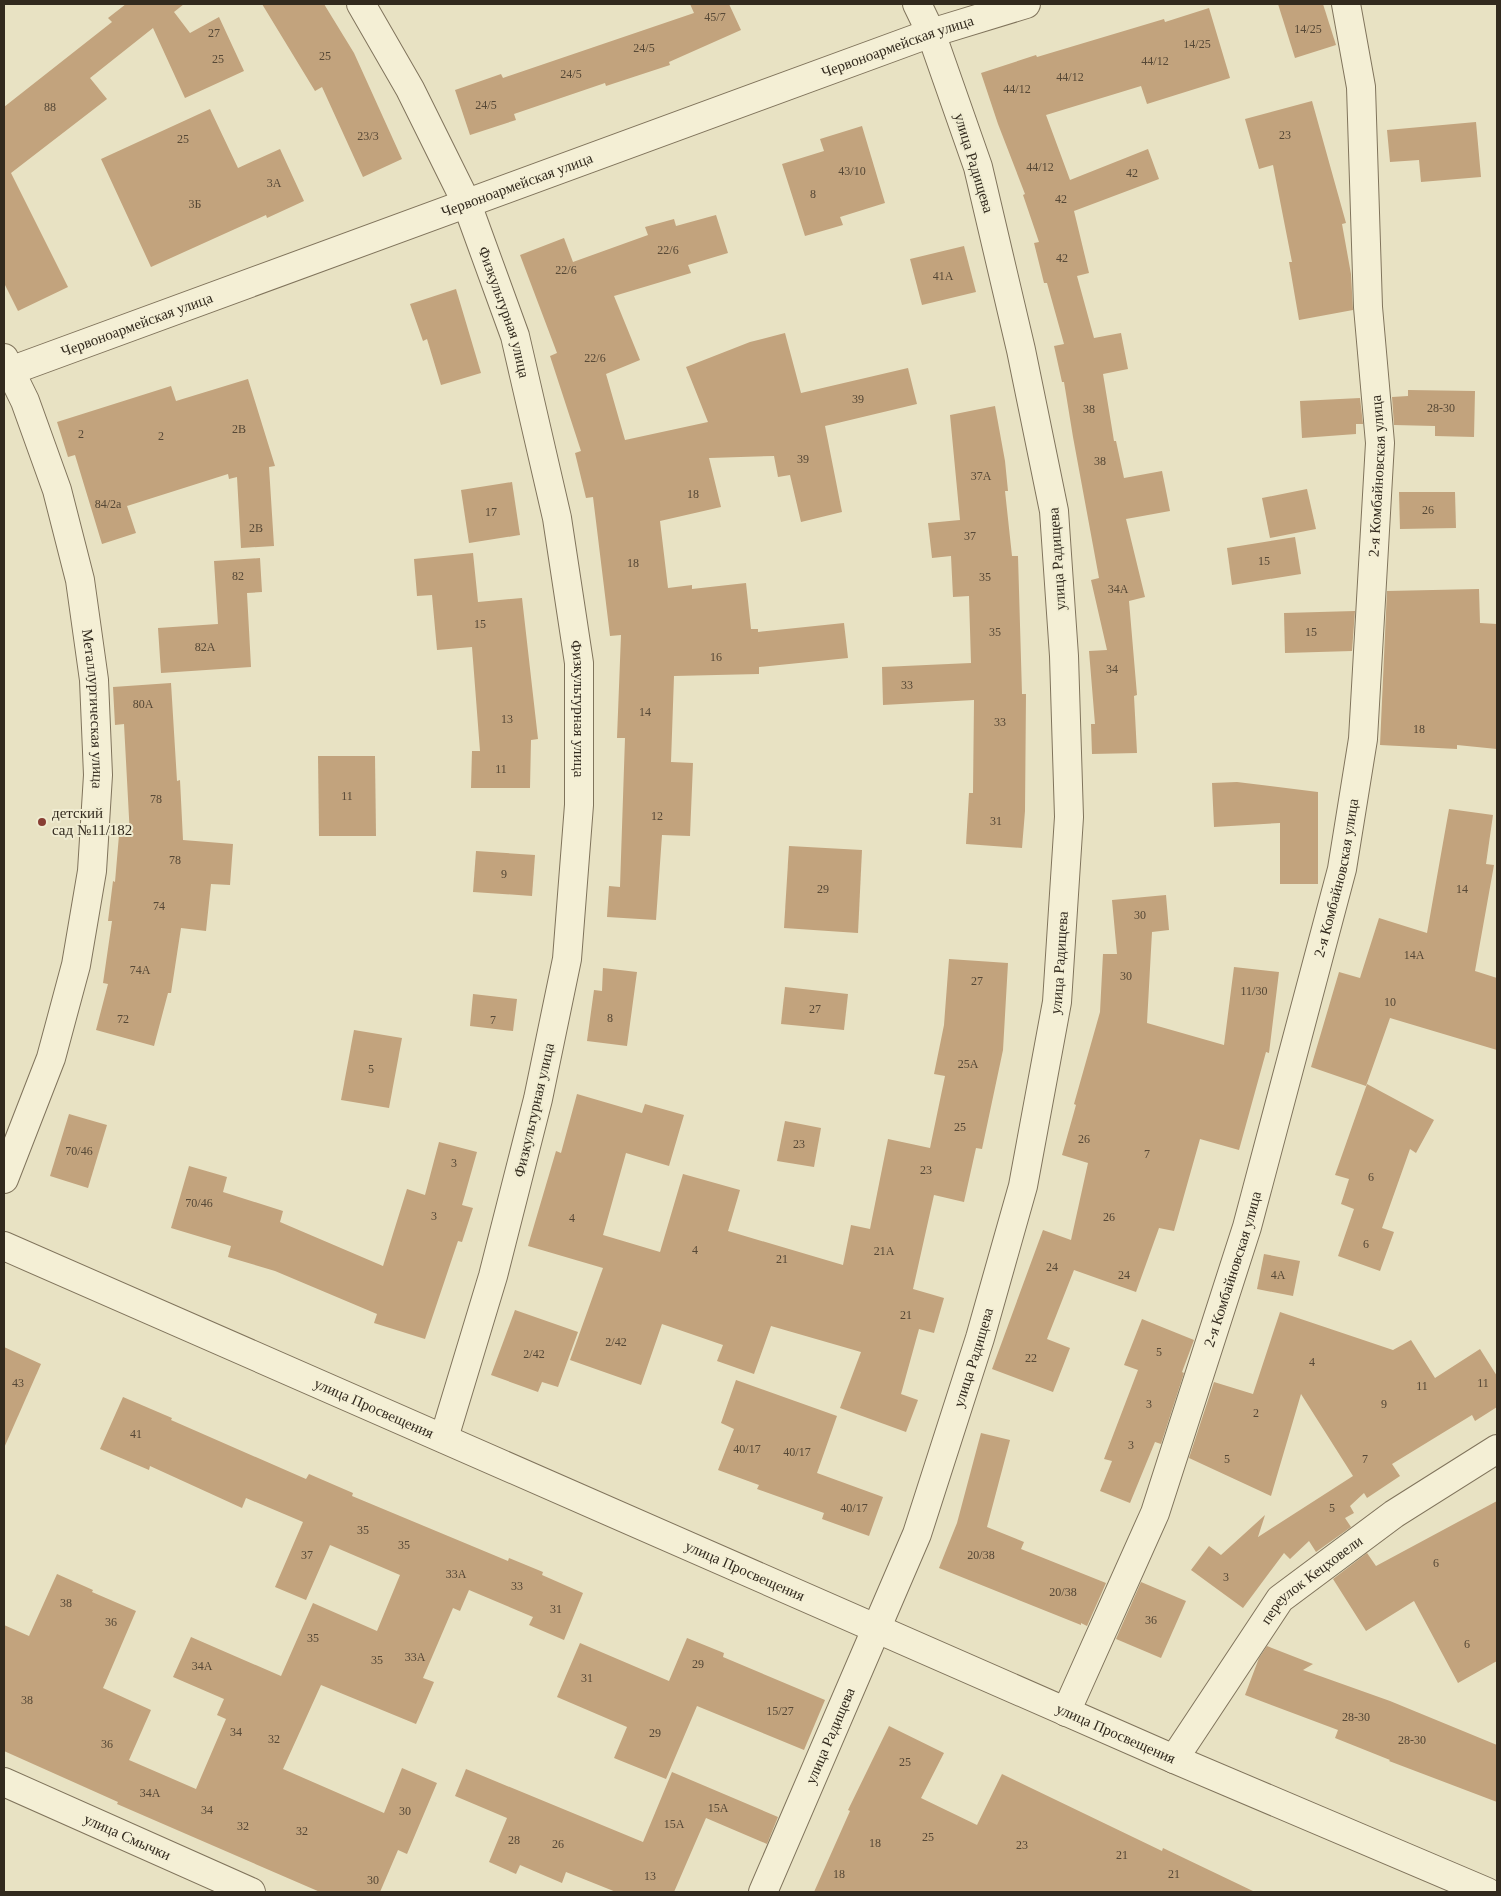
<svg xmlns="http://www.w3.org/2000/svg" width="1501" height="1896" viewBox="0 0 1501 1896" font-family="'Times New Roman',serif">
<rect width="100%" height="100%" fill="#e8e2c3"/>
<g fill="#c2a37d">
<path d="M 126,4 L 184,4 L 174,12 L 190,33 L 219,17 L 244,71 L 185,98 L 153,28 L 90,78 L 107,99 L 11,173 L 68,287 L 18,311 L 4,283 L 4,107 L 112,22 L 108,18 Z"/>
<path d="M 262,4 L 324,4 L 354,53 L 402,159 L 363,177 L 322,87 L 315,91 Z"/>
<path d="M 690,4 L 729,4 L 741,30 L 669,62 L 670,65 L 606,86 L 605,83 L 514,114 L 516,120 L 470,135 L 455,90 L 501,74 L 503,78 L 694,13 Z"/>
<path d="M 1278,4 L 1323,4 L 1336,45 L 1295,58 Z"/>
<path d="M 1209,8 L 1230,78 L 1147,104 L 1141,86 L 1046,115 L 1070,180 L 1148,149 L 1159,179 L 1074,211 L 1089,273 L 1077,276 L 1094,338 L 1121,333 L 1128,369 L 1103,374 L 1114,441 L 1116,441 L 1124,478 L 1162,471 L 1170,511 L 1126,519 L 1145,597 L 1129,601 L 1137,695 L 1134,696 L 1137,753 L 1092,754 L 1091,724 L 1095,724 L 1089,651 L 1107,650 L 1091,580 L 1099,578 L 1073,437 L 1064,382 L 1062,382 L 1054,346 L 1064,344 L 1047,283 L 1044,283 L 1034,243 L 1039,242 L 1023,195 L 1025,194 L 998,124 L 981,73 L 1036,55 L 1037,57 L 1164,19 L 1165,22 Z"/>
<path d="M 1312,101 L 1346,223 L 1342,224 L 1351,274 L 1353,310 L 1299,320 L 1289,262 L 1292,262 L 1273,165 L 1259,169 L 1245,119 Z"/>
<path d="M 210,109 L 238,168 L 280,149 L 304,201 L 267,218 L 266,215 L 151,267 L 101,159 Z"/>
<path d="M 1476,122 L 1481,177 L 1421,182 L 1419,160 L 1390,162 L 1387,130 Z"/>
<path d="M 862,126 L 885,203 L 840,217 L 843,225 L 805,236 L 782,164 L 824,151 L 820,139 Z"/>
<path d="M 716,215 L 728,253 L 688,265 L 691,273 L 614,296 L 640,360 L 606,374 L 625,440 L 708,422 L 686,367 L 750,342 L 785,333 L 801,393 L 908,368 L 917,404 L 825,426 L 842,512 L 801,522 L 790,475 L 778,477 L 774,456 L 709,458 L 721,507 L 660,521 L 668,588 L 692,585 L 692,589 L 746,583 L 751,629 L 758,629 L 758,632 L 844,623 L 848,658 L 759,667 L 759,674 L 674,676 L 671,762 L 693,763 L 690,836 L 662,835 L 656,920 L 607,917 L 609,886 L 620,887 L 625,738 L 617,738 L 621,635 L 610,636 L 593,497 L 586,498 L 575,453 L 581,451 L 550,356 L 557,353 L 520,255 L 564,238 L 573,262 L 648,235 L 645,227 L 674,219 L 676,226 Z"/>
<path d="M 964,246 L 976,292 L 922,305 L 910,259 Z"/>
<path d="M 456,289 L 481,373 L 441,385 L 427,339 L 423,341 L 410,304 Z"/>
<path d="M 248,379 L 275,466 L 269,467 L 274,546 L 241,548 L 237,477 L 229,479 L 228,474 L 127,506 L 136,533 L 102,544 L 75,455 L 68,457 L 57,422 L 171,386 L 176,401 Z"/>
<path d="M 1408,390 L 1475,391 L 1474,437 L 1435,436 L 1435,426 L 1394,425 L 1392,397 L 1408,396 Z"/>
<path d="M 1360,398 L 1363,424 L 1356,424 L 1356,434 L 1302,438 L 1300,401 Z"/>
<path d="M 995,406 L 1005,461 L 1008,491 L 1005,491 L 1012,556 L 1018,556 L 1022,694 L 1026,694 L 1025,811 L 1022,848 L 966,844 L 969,793 L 973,793 L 974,700 L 883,705 L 882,667 L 971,663 L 969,596 L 953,597 L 951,556 L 932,558 L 928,523 L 960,520 L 950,415 Z"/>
<path d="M 512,482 L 520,535 L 469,543 L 461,490 Z"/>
<path d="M 1307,489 L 1316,529 L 1270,538 L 1262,498 Z"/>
<path d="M 1399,492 L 1455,492 L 1456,528 L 1400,529 Z"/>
<path d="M 1295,537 L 1301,574 L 1232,585 L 1227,548 Z"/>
<path d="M 473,553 L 478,602 L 522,598 L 538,739 L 531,740 L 530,788 L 471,788 L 472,751 L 480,751 L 472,647 L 437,650 L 432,595 L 417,596 L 414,559 Z"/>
<path d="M 260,558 L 262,592 L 247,593 L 251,667 L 161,673 L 158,628 L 218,624 L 214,561 Z"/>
<path d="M 1479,589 L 1480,623 L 1497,624 L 1497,749 L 1457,745 L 1457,749 L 1380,745 L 1387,591 Z"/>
<path d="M 1355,611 L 1352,651 L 1285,653 L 1284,613 Z"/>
<path d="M 171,683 L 177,781 L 180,780 L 183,840 L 233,844 L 230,885 L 211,884 L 206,931 L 181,928 L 171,993 L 168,993 L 154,1046 L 96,1030 L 108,984 L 103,983 L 112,921 L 108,921 L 113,881 L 115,882 L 119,835 L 130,836 L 124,724 L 115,725 L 113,687 Z"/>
<path d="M 318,756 L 375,756 L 376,836 L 319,836 Z"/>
<path d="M 1237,782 L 1318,792 L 1318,884 L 1280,884 L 1280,823 L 1214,827 L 1212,783 Z"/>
<path d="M 1449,809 L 1493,815 L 1486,864 L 1494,865 L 1475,971 L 1497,978 L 1497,1050 L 1390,1018 L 1366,1086 L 1311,1067 L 1339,972 L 1360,978 L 1379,918 L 1427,933 Z"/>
<path d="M 789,846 L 862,850 L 858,933 L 784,928 Z"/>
<path d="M 476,851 L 535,855 L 532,896 L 473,892 Z"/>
<path d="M 1166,895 L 1169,930 L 1152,932 L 1147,1023 L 1224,1045 L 1234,967 L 1279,972 L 1269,1053 L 1266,1052 L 1239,1150 L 1200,1139 L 1174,1231 L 1159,1228 L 1136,1292 L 1074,1270 L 1047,1339 L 1070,1348 L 1053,1392 L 992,1369 L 1043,1230 L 1071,1240 L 1088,1163 L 1062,1155 L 1076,1105 L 1074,1104 L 1100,1012 L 1103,954 L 1117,954 L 1112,900 Z"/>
<path d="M 949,959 L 1008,963 L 1003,1050 L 982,1149 L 976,1148 L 964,1202 L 934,1195 L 913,1289 L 944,1298 L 934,1333 L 919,1329 L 901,1394 L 918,1400 L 906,1432 L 840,1408 L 861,1352 L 771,1326 L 754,1374 L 717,1361 L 723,1345 L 662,1324 L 641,1385 L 570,1360 L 603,1268 L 528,1246 L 556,1151 L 561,1153 L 577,1094 L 642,1113 L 645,1104 L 684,1115 L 669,1166 L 626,1153 L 603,1235 L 660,1252 L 683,1174 L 740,1190 L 728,1231 L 843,1265 L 851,1225 L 870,1229 L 888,1139 L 930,1148 L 945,1076 L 934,1074 L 944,1025 Z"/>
<path d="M 603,968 L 637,972 L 627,1046 L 587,1041 L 594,990 L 602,991 Z"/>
<path d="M 785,987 L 848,994 L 844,1030 L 781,1024 Z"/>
<path d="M 473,994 L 517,999 L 513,1031 L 470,1026 Z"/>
<path d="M 354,1030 L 402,1038 L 389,1108 L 341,1100 Z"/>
<path d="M 1367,1084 L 1434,1120 L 1416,1153 L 1410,1149 L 1382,1228 L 1394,1232 L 1380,1271 L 1338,1256 L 1354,1209 L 1341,1204 L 1349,1179 L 1335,1175 Z"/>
<path d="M 69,1114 L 107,1125 L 88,1188 L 50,1176 Z"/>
<path d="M 785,1121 L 821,1128 L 814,1167 L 777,1161 Z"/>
<path d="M 439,1142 L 477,1152 L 462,1205 L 473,1208 L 462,1242 L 458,1241 L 425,1339 L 374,1323 L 377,1314 L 275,1271 L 228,1257 L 231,1246 L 171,1228 L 189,1166 L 227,1177 L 223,1192 L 283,1211 L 280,1222 L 383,1266 L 407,1189 L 425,1195 Z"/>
<path d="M 1264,1254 L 1300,1261 L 1293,1296 L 1257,1289 Z"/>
<path d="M 515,1310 L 578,1332 L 558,1387 L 542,1382 L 538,1392 L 491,1375 Z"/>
<path d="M 1280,1312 L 1393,1350 L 1411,1340 L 1435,1378 L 1480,1349 L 1497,1376 L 1497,1407 L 1475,1421 L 1472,1415 L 1392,1464 L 1400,1476 L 1367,1498 L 1364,1493 L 1350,1506 L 1354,1513 L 1345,1518 L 1351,1527 L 1316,1552 L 1309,1541 L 1290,1559 L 1284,1553 L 1243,1608 L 1191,1570 L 1209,1546 L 1221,1555 L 1265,1515 L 1258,1537 L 1353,1476 L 1301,1394 L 1271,1496 L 1189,1458 L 1214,1382 L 1253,1394 Z"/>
<path d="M 1142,1319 L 1194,1340 L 1182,1372 L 1184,1373 L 1161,1444 L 1155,1442 L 1130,1503 L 1100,1491 L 1112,1461 L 1104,1459 L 1138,1370 L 1124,1365 Z"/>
<path d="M 4,1347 L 41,1364 L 4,1448 Z"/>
<path d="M 736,1380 L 837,1416 L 817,1473 L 883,1497 L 869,1536 L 822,1519 L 824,1513 L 757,1489 L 759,1485 L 718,1470 L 734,1429 L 721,1423 Z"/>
<path d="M 123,1397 L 172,1418 L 171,1420 L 306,1479 L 309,1474 L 353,1493 L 352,1496 L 508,1561 L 509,1558 L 543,1572 L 542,1575 L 583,1593 L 564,1640 L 529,1625 L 533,1617 L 469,1590 L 460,1611 L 453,1608 L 423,1678 L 434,1682 L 416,1724 L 321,1685 L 283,1769 L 384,1813 L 402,1768 L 437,1783 L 407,1854 L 398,1850 L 380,1892 L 320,1892 L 117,1804 L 118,1802 L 4,1751 L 4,1625 L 29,1636 L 57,1574 L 93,1590 L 92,1592 L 136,1611 L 103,1688 L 151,1710 L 129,1760 L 196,1789 L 226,1719 L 217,1715 L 224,1699 L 173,1677 L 191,1637 L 281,1676 L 313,1603 L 377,1631 L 400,1575 L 330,1545 L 306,1600 L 275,1587 L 303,1522 L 246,1498 L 242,1508 L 150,1466 L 149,1470 L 100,1449 Z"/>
<path d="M 981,1433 L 1010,1440 L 987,1527 L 1024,1542 L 1021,1549 L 1106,1583 L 1087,1626 L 1081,1623 L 1081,1625 L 939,1568 L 957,1523 Z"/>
<path d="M 1497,1501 L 1497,1661 L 1458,1683 L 1414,1601 L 1366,1631 L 1333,1579 L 1367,1553 L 1376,1566 Z"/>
<path d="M 1141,1582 L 1186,1601 L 1161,1658 L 1116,1639 Z"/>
<path d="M 687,1638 L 724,1653 L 723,1657 L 825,1700 L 804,1750 L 697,1706 L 666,1779 L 614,1758 L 627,1727 L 557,1697 L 580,1643 L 669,1681 Z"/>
<path d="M 1267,1646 L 1313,1664 L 1303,1670 L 1390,1701 L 1497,1745 L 1497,1802 L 1389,1761 L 1390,1760 L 1335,1738 L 1338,1730 L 1245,1695 L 1259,1658 Z"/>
<path d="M 889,1726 L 944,1753 L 921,1798 L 977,1825 L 1002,1774 L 1162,1851 L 1163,1848 L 1255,1892 L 814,1892 L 850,1811 L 848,1810 Z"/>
<path d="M 466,1769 L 643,1842 L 672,1772 L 778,1817 L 767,1844 L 706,1818 L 674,1892 L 616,1892 L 566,1872 L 562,1883 L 520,1865 L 516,1874 L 489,1862 L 507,1818 L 455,1796 Z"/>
</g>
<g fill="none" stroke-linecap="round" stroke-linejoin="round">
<defs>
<g id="minor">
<path id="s1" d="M 361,4 L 410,89 L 467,204 L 515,336 L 557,518 L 579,663 L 579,805 L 567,959 L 538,1099 L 493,1276 L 444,1438"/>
<path id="s2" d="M 4,358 L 25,401 L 57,490 L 80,580 L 94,680 L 98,775 L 92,871 L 76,965 L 51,1058 L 4,1179"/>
<path id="s3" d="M 10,371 L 931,33 L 1026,4"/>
<path id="s4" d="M 4,1246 L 1174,1759 L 1487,1892"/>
<path id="s5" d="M 1066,1712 L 1155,1513 L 1247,1227 L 1342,869 L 1363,739 L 1380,443 L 1368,307 L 1361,87 L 1346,4"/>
<path id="s6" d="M 1174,1759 L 1280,1599 L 1394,1514 L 1497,1449"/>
<path id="s7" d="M 4,1782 L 251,1892"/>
<path id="s8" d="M 763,1892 L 917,1534 L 980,1338 L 1023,1186 L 1057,1002 L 1069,817 L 1064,656 L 1054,511 L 1021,350 L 978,167 L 931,33 L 917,4"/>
</g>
</defs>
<use href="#minor" stroke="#80745c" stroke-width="30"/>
<use href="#minor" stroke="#f4efd5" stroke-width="28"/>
</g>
<circle fill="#883e33" stroke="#f0ecd1" stroke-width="2" cx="42" cy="822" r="5"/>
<g text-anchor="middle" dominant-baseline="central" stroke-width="4" stroke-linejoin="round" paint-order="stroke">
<g font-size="12" fill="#564836">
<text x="715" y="17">45/7</text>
<text x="1308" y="29">14/25</text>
<text x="214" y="33">27</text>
<text x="1197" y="44">14/25</text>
<text x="644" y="48">24/5</text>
<text x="325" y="56">25</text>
<text x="218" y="59">25</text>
<text x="1155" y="61">44/12</text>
<text x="571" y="74">24/5</text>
<text x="1070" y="77">44/12</text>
<text x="1017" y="89">44/12</text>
<text x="486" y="105">24/5</text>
<text x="50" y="107">88</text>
<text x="1285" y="135">23</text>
<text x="368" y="136">23/3</text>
<text x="183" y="139">25</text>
<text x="1040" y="167">44/12</text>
<text x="852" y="171">43/10</text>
<text x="1132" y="173">42</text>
<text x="274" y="183">3А</text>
<text x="813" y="194">8</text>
<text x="1061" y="199">42</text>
<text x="195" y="204">3Б</text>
<text x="668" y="250">22/6</text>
<text x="1062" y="258">42</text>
<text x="566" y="270">22/6</text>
<text x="943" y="276">41А</text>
<text x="595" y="358">22/6</text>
<text x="858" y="399">39</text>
<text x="1441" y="408">28-30</text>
<text x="1089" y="409">38</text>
<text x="239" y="429">2В</text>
<text x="81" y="434">2</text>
<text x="161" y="436">2</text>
<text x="803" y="459">39</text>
<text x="1100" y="461">38</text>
<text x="981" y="476">37А</text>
<text x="693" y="494">18</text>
<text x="108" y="504">84/2а</text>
<text x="1428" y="510">26</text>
<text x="491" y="512">17</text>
<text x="256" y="528">2В</text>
<text x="970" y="536">37</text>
<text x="1264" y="561">15</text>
<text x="633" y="563">18</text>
<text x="238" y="576">82</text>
<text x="985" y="577">35</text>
<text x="1118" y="589">34А</text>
<text x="480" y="624">15</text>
<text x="995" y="632">35</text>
<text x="1311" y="632">15</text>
<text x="205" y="647">82А</text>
<text x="716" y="657">16</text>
<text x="1112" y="669">34</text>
<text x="907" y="685">33</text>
<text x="143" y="704">80А</text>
<text x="645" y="712">14</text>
<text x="507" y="719">13</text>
<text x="1000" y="722">33</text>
<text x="1419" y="729">18</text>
<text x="501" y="769">11</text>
<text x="347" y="796">11</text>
<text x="156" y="799">78</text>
<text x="657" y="816">12</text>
<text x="996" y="821">31</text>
<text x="175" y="860">78</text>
<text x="504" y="874">9</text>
<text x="823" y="889">29</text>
<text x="1462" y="889">14</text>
<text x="159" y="906">74</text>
<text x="1140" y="915">30</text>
<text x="1414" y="955">14А</text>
<text x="140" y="970">74А</text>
<text x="1126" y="976">30</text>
<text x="977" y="981">27</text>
<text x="1254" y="991">11/30</text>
<text x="1390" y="1002">10</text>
<text x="815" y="1009">27</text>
<text x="610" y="1018">8</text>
<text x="123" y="1019">72</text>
<text x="493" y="1020">7</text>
<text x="968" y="1064">25А</text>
<text x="371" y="1069">5</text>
<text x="960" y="1127">25</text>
<text x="1084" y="1139">26</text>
<text x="799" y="1144">23</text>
<text x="79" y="1151">70/46</text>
<text x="1147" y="1154">7</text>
<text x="454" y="1163">3</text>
<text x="926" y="1170">23</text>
<text x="1371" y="1177">6</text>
<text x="199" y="1203">70/46</text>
<text x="434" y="1216">3</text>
<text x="1109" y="1217">26</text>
<text x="572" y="1218">4</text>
<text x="1366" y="1244">6</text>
<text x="695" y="1250">4</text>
<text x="884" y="1251">21А</text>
<text x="782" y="1259">21</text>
<text x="1052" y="1267">24</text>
<text x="1124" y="1275">24</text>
<text x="1278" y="1275">4А</text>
<text x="906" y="1315">21</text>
<text x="616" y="1342">2/42</text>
<text x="1159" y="1352">5</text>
<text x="534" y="1354">2/42</text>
<text x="1031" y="1358">22</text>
<text x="1312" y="1362">4</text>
<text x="18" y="1383">43</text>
<text x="1483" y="1383">11</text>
<text x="1422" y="1386">11</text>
<text x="1149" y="1404">3</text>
<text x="1384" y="1404">9</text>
<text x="1256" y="1413">2</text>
<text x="136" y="1434">41</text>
<text x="1131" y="1445">3</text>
<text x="747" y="1449">40/17</text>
<text x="797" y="1452">40/17</text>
<text x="1227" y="1459">5</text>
<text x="1365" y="1459">7</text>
<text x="854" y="1508">40/17</text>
<text x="1332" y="1508">5</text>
<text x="363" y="1530">35</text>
<text x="404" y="1545">35</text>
<text x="307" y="1555">37</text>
<text x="981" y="1555">20/38</text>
<text x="1436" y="1563">6</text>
<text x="456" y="1574">33А</text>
<text x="1226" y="1577">3</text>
<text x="517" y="1586">33</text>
<text x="1063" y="1592">20/38</text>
<text x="66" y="1603">38</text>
<text x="556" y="1609">31</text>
<text x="1151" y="1620">36</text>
<text x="111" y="1622">36</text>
<text x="313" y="1638">35</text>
<text x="1467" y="1644">6</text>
<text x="415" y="1657">33А</text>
<text x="377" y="1660">35</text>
<text x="698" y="1664">29</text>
<text x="202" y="1666">34А</text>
<text x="587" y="1678">31</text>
<text x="27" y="1700">38</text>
<text x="780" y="1711">15/27</text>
<text x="1356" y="1717">28-30</text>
<text x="236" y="1732">34</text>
<text x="655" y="1733">29</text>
<text x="274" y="1739">32</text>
<text x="1412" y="1740">28-30</text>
<text x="107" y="1744">36</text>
<text x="905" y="1762">25</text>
<text x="150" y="1793">34А</text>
<text x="718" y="1808">15А</text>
<text x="207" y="1810">34</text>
<text x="405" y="1811">30</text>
<text x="674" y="1824">15А</text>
<text x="243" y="1826">32</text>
<text x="302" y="1831">32</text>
<text x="928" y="1837">25</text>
<text x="514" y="1840">28</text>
<text x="875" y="1843">18</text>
<text x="558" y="1844">26</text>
<text x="1022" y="1845">23</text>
<text x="1122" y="1855">21</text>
<text x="839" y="1874">18</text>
<text x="1174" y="1874">21</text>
<text x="650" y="1876">13</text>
<text x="373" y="1880">30</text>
</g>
<g font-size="15" fill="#322a1e" stroke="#f0ecd1">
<text stroke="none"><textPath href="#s3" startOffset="945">Червоноармейская улица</textPath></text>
<text transform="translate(974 163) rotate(73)">улица Радищева</text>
<text stroke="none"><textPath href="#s3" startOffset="540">Червоноармейская улица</textPath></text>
<text stroke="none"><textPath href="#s1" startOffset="341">Физкультурная улица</textPath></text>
<text stroke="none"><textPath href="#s3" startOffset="135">Червоноармейская улица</textPath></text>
<text stroke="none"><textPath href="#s5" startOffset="1284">2-я Комбайновская улица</textPath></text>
<text transform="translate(1057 559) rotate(-94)">улица Радищева</text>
<text stroke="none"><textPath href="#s2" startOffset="365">Металлургическая улица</textPath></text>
<text stroke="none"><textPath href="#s1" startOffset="746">Физкультурная улица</textPath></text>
<text stroke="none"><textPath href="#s5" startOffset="879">2-я Комбайновская улица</textPath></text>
<text stroke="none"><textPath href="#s8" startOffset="980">улица Радищева</textPath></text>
<text transform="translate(534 1110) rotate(-77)">Физкультурная улица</text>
<text stroke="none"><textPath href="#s5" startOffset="474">2-я Комбайновская улица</textPath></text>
<text stroke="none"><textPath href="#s8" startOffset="575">улица Радищева</textPath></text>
<text stroke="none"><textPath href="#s4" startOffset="404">улица Просвещения</textPath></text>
<text stroke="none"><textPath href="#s4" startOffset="809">улица Просвещения</textPath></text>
<text stroke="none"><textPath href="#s6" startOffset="228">переулок Кецховели</textPath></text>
<text stroke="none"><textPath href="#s4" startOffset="1214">улица Просвещения</textPath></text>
<text stroke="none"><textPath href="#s8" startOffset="170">улица Радищева</textPath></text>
<text stroke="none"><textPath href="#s7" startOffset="135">улица Смычки</textPath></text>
</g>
<g font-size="15" fill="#322a1e" stroke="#f0ecd1" text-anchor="start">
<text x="52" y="813">детский<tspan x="52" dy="17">сад №11/182</tspan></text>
</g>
</g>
<rect width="1501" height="1896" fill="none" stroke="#322a1e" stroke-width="10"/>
</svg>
